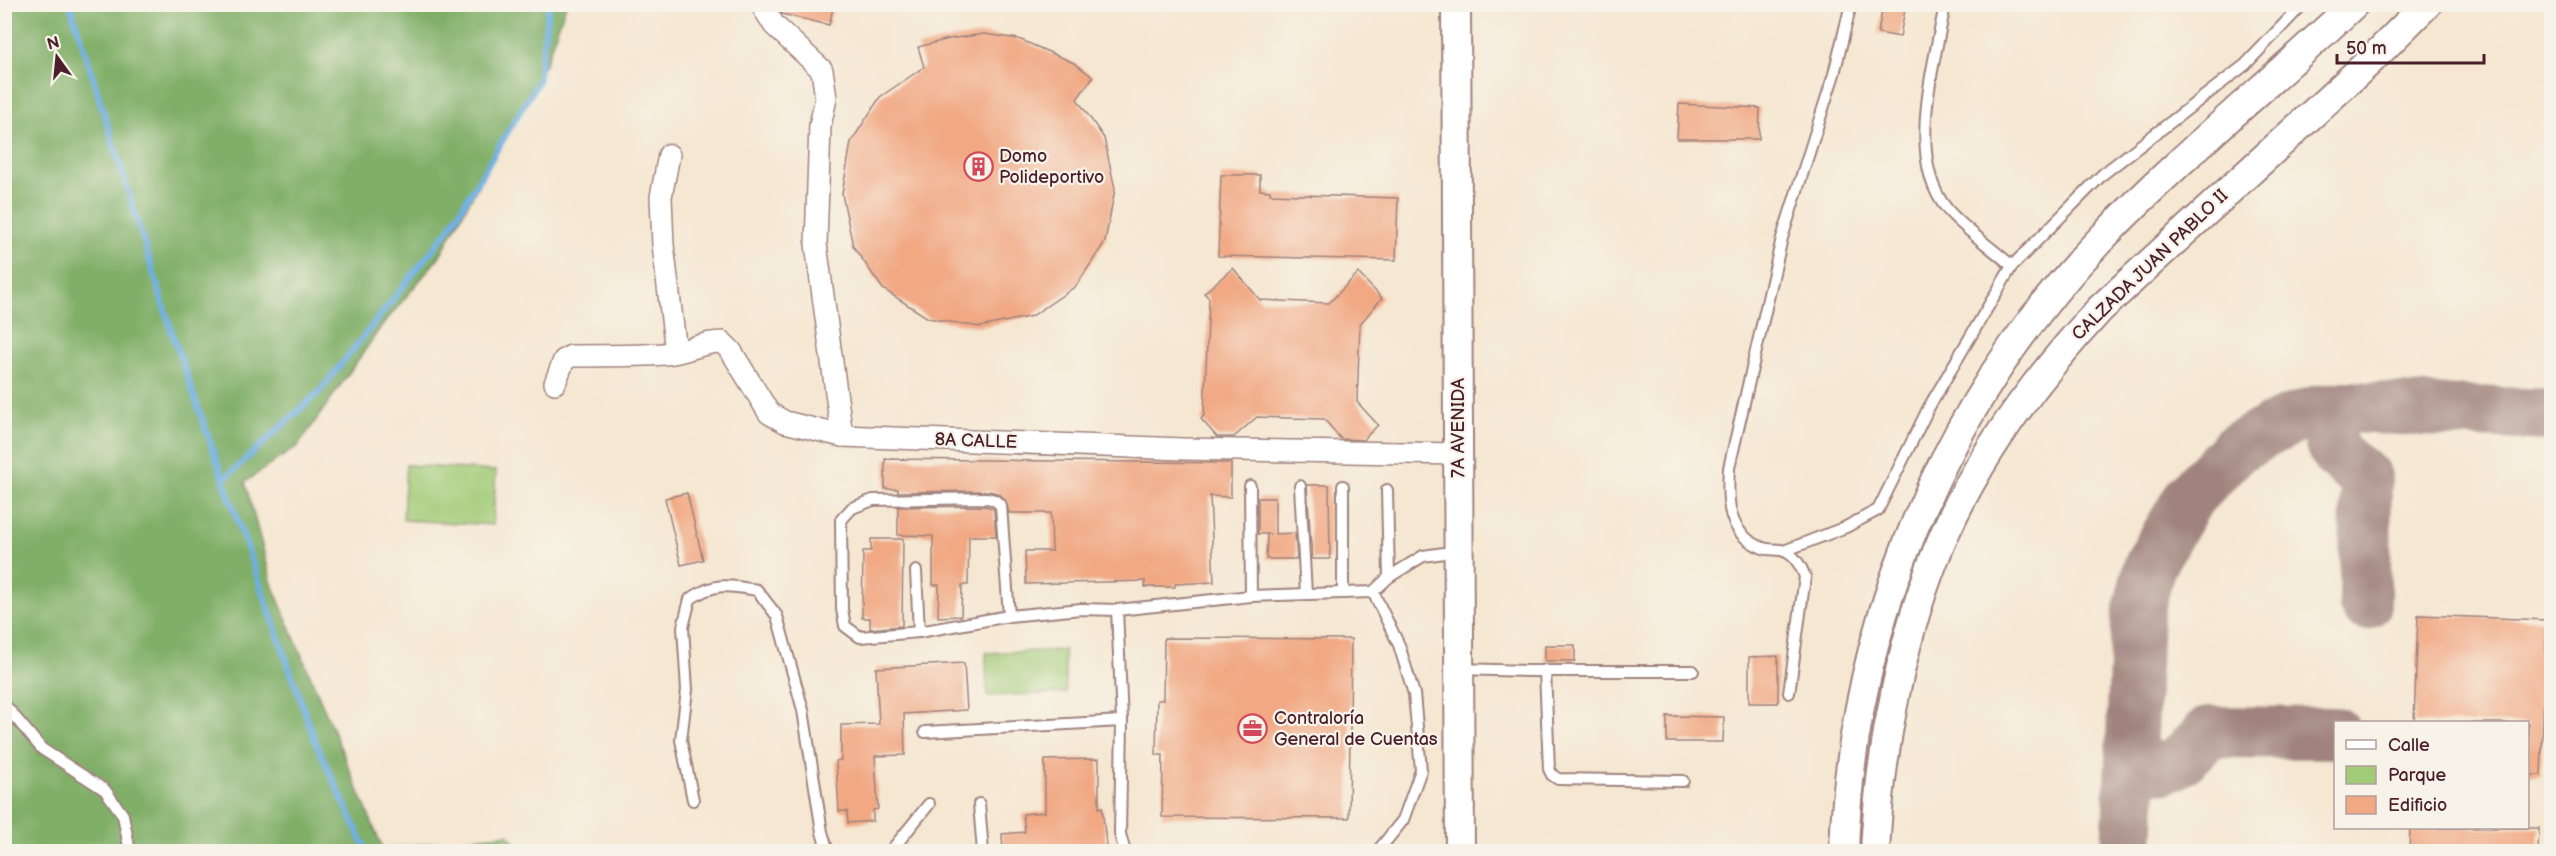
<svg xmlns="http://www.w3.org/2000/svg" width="2556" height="856" viewBox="0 0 2556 856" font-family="'Balsamiq Sans',sans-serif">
<rect width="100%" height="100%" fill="#f7f3e8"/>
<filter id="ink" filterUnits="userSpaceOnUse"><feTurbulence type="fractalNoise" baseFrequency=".0167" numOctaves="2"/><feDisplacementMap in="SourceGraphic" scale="12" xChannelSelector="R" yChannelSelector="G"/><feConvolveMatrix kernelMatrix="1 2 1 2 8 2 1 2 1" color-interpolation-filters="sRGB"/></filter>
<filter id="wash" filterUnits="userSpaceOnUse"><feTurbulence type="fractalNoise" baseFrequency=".008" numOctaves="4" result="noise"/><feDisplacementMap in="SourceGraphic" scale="24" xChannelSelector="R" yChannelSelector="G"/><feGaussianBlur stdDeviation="1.35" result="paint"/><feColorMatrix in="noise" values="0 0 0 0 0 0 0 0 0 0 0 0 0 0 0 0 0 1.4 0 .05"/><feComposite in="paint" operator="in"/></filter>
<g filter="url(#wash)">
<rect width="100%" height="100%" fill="#f5e7d1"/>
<g fill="#a1cb77" stroke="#767551" stroke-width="1.5">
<path d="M 406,465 L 496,471 L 493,525 L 403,520 Z"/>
<path d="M 1064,650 L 1066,693 L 987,696 L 986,653 Z"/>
</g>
<path fill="#80af68" stroke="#65674a" stroke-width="1.5" d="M 15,4 L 566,5 L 546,62 L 439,257 L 381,327 L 298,446 L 245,482 L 273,587 L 383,849 L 508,834 L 522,851 L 5,852 L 5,15 Z"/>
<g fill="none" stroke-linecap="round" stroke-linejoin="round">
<g stroke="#6eafe2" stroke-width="6">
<path d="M 70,4 L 173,336 L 315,741 L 367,852"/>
<path d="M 224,479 L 320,391 L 449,229 L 538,82 L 549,4"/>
</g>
<g stroke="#a0837e" stroke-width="52">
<path d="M 2347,407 C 2331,418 2324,436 2336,453 C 2343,463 2357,469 2366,478 L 2365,604"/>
<path d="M 2132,750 C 2163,787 2184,758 2208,732 L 2336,733"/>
<path d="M 2127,852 L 2137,617 L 2150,564 L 2190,496 L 2238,447 L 2286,422 L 2318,411 L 2347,407 L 2552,415"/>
</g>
</g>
<g id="blocks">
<g fill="#f1a883">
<path d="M 776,4 L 834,4 L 829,25 L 782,14 Z"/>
<path d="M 1883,4 L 1906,4 L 1900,37 L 1878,33 Z"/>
<path d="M 984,34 L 1019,39 L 1074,63 L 1093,77 L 1077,99 L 1104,138 L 1115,189 L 1105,242 L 1076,286 L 1032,316 L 980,327 L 928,318 L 883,289 L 853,246 L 842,194 L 851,142 L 880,97 L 924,67 L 918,47 L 949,39 Z"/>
<path d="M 1679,104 L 1760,108 L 1759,139 L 1677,139 Z"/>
<path d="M 1221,175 L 1260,175 L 1260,190 L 1270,191 L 1270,194 L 1398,198 L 1396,260 L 1218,256 Z"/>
<path d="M 1233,268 L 1260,300 L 1329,303 L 1358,273 L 1382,298 L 1360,324 L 1357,402 L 1378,425 L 1363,440 L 1341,439 L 1324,419 L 1257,417 L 1234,437 L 1217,437 L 1201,419 L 1204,415 L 1209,298 L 1204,293 Z"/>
<path d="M 885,459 L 1231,463 L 1231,497 L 1210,496 L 1214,582 L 1175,584 L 1175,587 L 1145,587 L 1145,581 L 1026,584 L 1025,551 L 1052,551 L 1051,513 L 1009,513 L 1006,501 L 1000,494 L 989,491 L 898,492 L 898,489 L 885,489 Z"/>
<path d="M 1307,485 L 1329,485 L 1330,559 L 1312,559 Z"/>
<path d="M 687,493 L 703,560 L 681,565 L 665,498 Z"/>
<path d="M 1258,498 L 1275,498 L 1275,534 L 1295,533 L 1297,559 L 1266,559 L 1267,534 L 1271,534 L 1258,534 Z"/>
<path d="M 986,506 L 994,509 L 996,536 L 969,536 L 968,585 L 962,585 L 961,616 L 938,617 L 939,585 L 933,585 L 933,536 L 898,535 L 898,507 Z"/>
<path d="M 871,539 L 903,539 L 902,626 L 870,629 L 870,618 L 862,618 L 863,551 L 871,551 Z"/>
<path d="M 2418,615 L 2547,620 L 2541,775 L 2528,775 L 2528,723 L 2414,723 Z"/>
<path d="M 1164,638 L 1351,639 L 1349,818 L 1162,817 L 1163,755 L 1156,755 L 1157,700 L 1163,700 Z"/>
<rect x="1545" y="645" width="30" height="16"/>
<path d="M 1778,656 L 1778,703 L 1749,703 L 1749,657 Z"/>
<path d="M 964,663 L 967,710 L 904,714 L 905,755 L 875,756 L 878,809 L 873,810 L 873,821 L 848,823 L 847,811 L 839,811 L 836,761 L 841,760 L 841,725 L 879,724 L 876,668 Z"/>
<path d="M 1667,716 L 1724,717 L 1723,742 L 1667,742 Z"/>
<path d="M 1099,759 L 1099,808 L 1102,807 L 1107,852 L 1003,852 L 1002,834 L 1025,832 L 1023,814 L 1045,812 L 1045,760 Z"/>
<path d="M 2410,828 L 2539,828 L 2538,852 L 2409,852 Z"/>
</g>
</g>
</g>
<g filter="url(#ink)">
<use href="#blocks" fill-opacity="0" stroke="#a0837e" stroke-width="1.5"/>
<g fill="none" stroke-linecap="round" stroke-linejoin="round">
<defs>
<g id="service">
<path d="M 1945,4 C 1935,63 1905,159 1947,209 C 1964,229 1992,248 2012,266"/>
<path d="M 1250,486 L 1251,596"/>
<path d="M 1300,486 L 1306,594"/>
<path d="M 1343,486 L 1343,593"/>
<path d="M 1387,490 L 1389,577"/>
<path d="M 1784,551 L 1846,527 L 1878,510 L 1929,407 L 2012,266 L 2103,174 L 2245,65 L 2303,4"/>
<path d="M 916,571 L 919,632"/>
<path d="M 1373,592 L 1399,645 L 1414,694 L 1421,770 L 1403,820 L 1377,852"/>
<path d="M 1117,610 L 1122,721 L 1120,834 L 1125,852"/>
<path d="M 1009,616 L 1001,506 L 995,500 L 987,498 L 873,500 L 852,508 L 841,520 L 842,609 L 845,626 L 860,637 L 919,632 L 1009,616 L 1081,609 L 1117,610 L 1251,596 L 1373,592 L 1389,577 L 1423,556 L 1458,551"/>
<path d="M 1460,669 L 1528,671 L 1693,671"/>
<path d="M 1545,670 L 1549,769 L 1552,775 L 1558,779 L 1683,781"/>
<path d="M 1789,693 L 1805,577 C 1801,566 1794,553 1781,550 C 1775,549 1768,550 1763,548 C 1726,534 1727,500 1729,468 L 1782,238 L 1834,74 L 1851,4"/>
<path d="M 4,704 L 42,749 L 105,790 L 123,815 L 130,852"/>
<path d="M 925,732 L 1122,721"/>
<path d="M 693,800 L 681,740 L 687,690 L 683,627 L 690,599 C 715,582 728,585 757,590 L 777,616 L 803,710 L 822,832 L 828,852"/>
<path d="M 979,804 L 983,852"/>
<path d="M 890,852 L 929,804"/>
</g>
<g id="minor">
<path d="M 761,4 L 774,25 L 822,70 L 826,98 L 820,126 L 816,244 L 842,436"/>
<path d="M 669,155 L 661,197 L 663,245 L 676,352"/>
<path d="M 555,383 L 564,360 L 571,356 C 605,355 639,357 673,353 C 691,350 703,342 722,342 L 731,351 L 769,413 L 785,422 L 842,436 L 1183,449 L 1459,454"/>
</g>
<g id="secondary">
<path d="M 1456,4 L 1460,852"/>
<path d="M 1844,852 C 1851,625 1944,403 2101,239 C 2181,156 2271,83 2354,4"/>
<path d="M 1875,852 C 1880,748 1903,627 1945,533 C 1982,450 2039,375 2100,309 L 2369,62 L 2427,4"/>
</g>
</defs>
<use href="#service" stroke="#a0837e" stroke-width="14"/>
<use href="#minor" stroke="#a0837e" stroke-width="24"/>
<use href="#secondary" stroke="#a0837e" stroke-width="32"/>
<use href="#service" stroke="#fff" stroke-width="10"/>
<use href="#minor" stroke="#fff" stroke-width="21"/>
<use href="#secondary" stroke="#fff" stroke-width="28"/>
</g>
</g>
<defs>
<symbol id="building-ring" viewBox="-11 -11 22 22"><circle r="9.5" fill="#f7f3e8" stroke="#d1495b" stroke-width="1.5"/><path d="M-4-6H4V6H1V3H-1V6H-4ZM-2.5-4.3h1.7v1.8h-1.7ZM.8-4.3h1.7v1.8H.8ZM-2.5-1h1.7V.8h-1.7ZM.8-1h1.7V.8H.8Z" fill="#d1495b"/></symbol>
<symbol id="office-ring" viewBox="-11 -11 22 22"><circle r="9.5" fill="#f7f3e8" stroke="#d1495b" stroke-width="1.5"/><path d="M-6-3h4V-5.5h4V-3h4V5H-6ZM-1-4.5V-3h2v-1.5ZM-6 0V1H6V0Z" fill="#d1495b"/></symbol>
</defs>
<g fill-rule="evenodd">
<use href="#building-ring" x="962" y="150" width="33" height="33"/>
<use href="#office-ring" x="1236" y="712" width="33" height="33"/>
</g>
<g text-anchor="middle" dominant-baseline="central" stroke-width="4.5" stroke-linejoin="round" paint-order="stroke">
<g font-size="18" fill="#4a1f2b" stroke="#f7f3e8" text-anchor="start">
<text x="999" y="156">Domo<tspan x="999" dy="21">Polideportivo</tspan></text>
<text x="1274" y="718">Contraloría<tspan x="1274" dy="21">General de Cuentas</tspan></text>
</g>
<g font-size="18" fill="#4a1f2b" stroke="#f7f3e8">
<text transform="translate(2150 265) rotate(-44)">CALZADA JUAN PABLO II</text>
<text transform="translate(1458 428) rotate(-90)">7A AVENIDA</text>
<text transform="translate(976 441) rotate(2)">8A CALLE</text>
</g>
</g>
<rect width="2556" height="856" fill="none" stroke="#f7f3e8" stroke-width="24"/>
<rect x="2334" y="721" width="195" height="108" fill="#f7f3e8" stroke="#b29e9c" stroke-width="1.5"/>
<rect x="2346" y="740" width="30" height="9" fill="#ffffff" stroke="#b29e9c" stroke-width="1.5"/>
<text x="2388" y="751" font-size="18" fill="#4a1f2b">Calle</text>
<rect x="2346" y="766" width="30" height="18" fill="#a1cb77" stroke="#b29e9c" stroke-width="1.5"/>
<text x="2388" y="781" font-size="18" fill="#4a1f2b">Parque</text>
<rect x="2346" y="796" width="30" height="18" fill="#f1a883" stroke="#b29e9c" stroke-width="1.5"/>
<text x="2388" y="811" font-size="18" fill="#4a1f2b">Edificio</text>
<g transform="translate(57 57) rotate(345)" stroke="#f7f3e8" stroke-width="4.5" paint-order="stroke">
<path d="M0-4.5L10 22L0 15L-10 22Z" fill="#4a1f2b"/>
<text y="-9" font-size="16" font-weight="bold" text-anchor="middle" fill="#4a1f2b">N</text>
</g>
<path d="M2337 54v9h147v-9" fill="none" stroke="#4a1f2b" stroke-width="3"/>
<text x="2346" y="54" font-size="18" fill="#4a1f2b" stroke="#f7f3e8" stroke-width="4.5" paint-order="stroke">50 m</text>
</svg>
